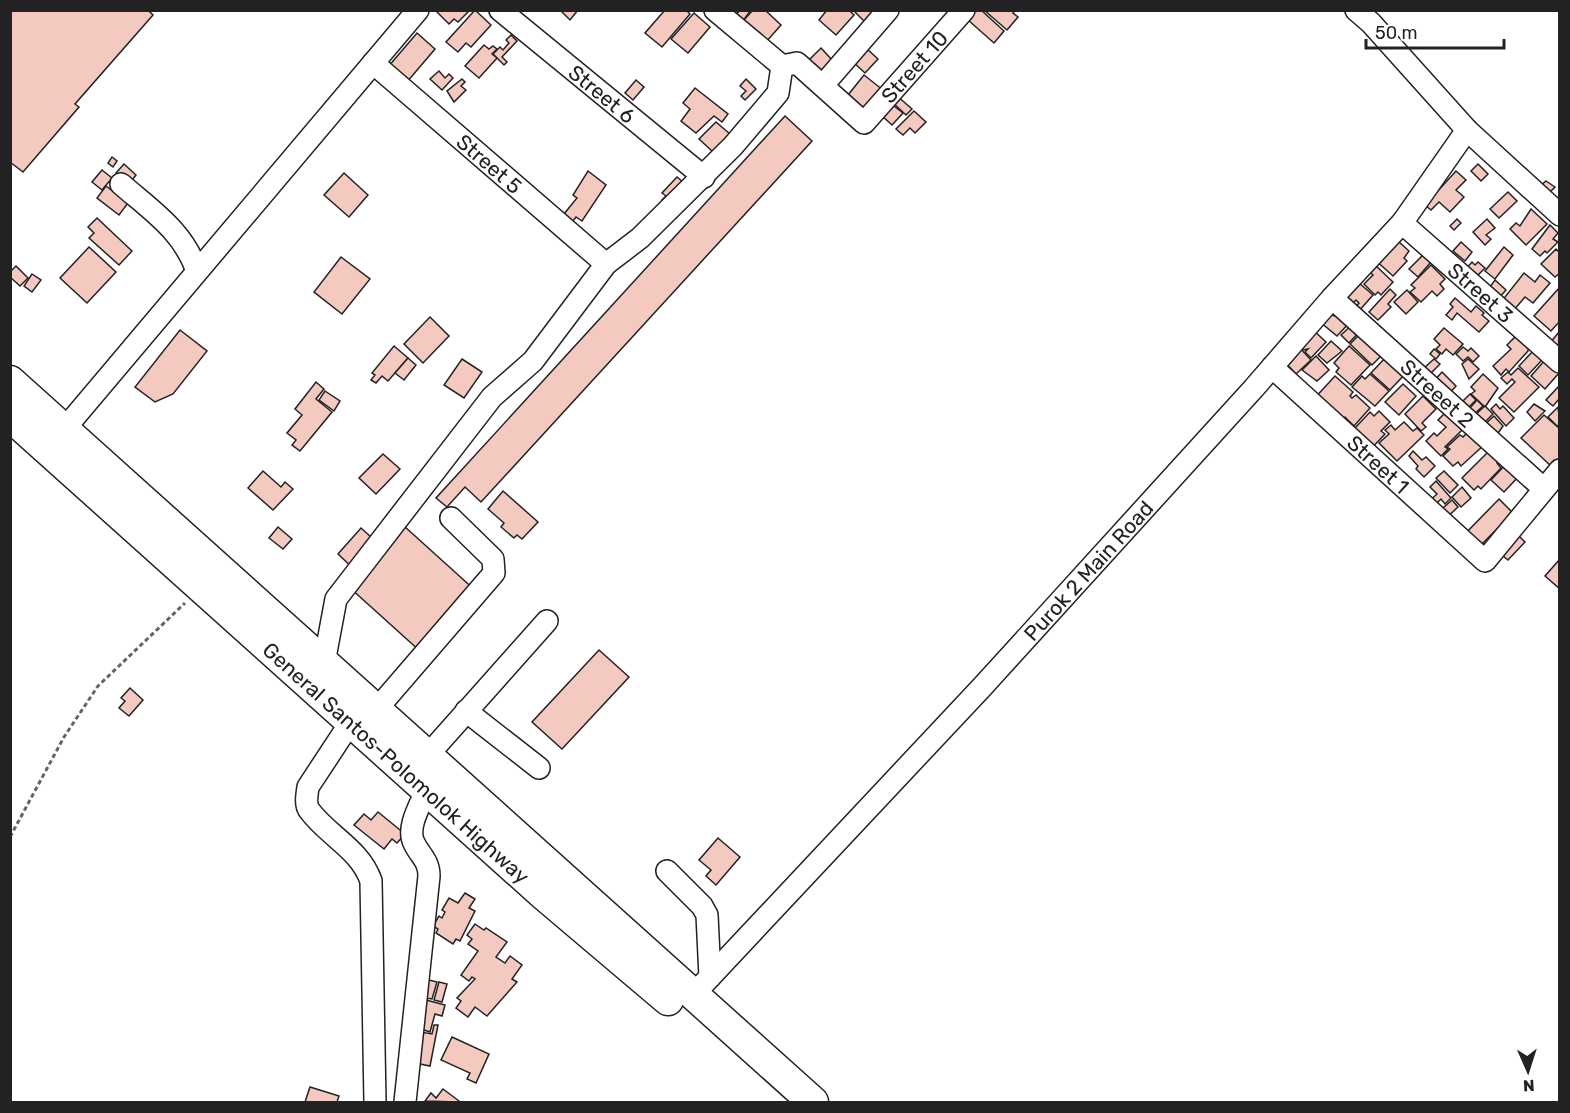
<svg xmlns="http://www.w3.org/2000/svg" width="1570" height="1113" viewBox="0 0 1570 1113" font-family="Rubik,sans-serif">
<rect width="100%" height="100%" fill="#fff"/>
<g fill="#f3c9c0" stroke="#222" stroke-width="1.5">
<path d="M 10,10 L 148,10 L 153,15 L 75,104 L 79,107 L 23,172 L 10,162 Z"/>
<path d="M 470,10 L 458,22 L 454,19 L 449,24 L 436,11 Z"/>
<path d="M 475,10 L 491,25 L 471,47 L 466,43 L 458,52 L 446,42 Z"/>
<path d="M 560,10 L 578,10 L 570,20 Z"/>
<path d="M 665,10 L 686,10 L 690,14 L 662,47 L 645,33 Z"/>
<path d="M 740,10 L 751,10 L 742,22 L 735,16 Z"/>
<path d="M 753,10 L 765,10 L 781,25 L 766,42 L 743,21 Z"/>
<path d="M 827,10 L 849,10 L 854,15 L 836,35 L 819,20 Z"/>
<path d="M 853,10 L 874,10 L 864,21 Z"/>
<path d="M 976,10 L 981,10 L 1004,31 L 994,43 L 968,20 Z"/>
<path d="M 984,10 L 1015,10 L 1013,13 L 1018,17 L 1007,30 Z"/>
<path d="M 694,13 L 710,27 L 688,53 L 671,39 Z"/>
<path d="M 417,33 L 435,49 L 401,89 L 382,74 Z"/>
<path d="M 511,35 L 517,41 L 502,57 L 507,62 L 504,65 L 493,54 L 500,47 L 503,50 L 509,43 L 506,40 Z"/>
<path d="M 484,45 L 489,49 L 493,46 L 497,49 L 492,54 L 497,58 L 479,78 L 465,66 Z"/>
<path d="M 865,47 L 878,59 L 865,73 L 852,61 Z"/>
<path d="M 821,48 L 833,61 L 817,76 L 805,64 Z"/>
<path d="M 439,71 L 445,78 L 449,74 L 453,78 L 442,90 L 430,79 Z"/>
<path d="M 864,75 L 883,90 L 866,110 L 848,95 Z"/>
<path d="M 462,79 L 465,82 L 461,86 L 466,90 L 454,102 L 447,91 Z"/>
<path d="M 746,79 L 756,89 L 745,100 L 741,96 L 746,91 L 740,86 Z"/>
<path d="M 636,80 L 644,87 L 633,100 L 625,93 Z"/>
<path d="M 695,88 L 728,114 L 722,122 L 714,116 L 696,133 L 681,121 L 690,109 L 683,103 Z"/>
<path d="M 896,95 L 912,109 L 906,115 L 891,101 Z"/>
<path d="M 890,103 L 903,113 L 892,125 L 880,114 Z"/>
<path d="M 914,111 L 926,122 L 915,133 L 910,128 L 903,135 L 896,129 Z"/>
<path d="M 785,116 L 812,141 L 481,502 L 465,487 L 447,507 L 436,498 Z"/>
<path d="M 716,122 L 730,134 L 713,152 L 699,139 Z"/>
<path d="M 112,157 L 117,161 L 113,167 L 108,163 Z"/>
<path d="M 124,164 L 136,175 L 129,184 L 116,173 Z"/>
<path d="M 1478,164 L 1488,174 L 1481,181 L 1471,171 Z"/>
<path d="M 102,170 L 112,178 L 102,190 L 92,182 Z"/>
<path d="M 588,171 L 606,185 L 582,221 L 576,217 L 573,221 L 564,214 L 577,198 L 573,195 Z"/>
<path d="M 1456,171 L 1466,180 L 1456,190 L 1464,197 L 1450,212 L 1439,202 L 1431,210 L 1425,205 Z"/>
<path d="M 344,173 L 368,195 L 349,217 L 324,195 Z"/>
<path d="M 677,177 L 690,188 L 671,209 L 662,200 L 666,196 L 662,193 Z"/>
<path d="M 1546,181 L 1555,187 L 1548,194 L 1540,186 Z"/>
<path d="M 106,186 L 128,203 L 119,215 L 97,198 Z"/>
<path d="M 1508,192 L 1517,201 L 1499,218 L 1490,209 Z"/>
<path d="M 1531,209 L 1547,224 L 1526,245 L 1510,229 L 1516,223 L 1520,226 Z"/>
<path d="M 97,218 L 132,251 L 119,265 L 89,238 L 94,233 L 88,227 Z"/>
<path d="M 1457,219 L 1461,223 L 1454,230 L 1450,226 Z"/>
<path d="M 1487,219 L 1495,228 L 1486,235 L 1491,239 L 1485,245 L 1473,232 Z"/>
<path d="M 1550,225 L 1558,233 L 1553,239 L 1558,242 L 1547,253 L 1545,251 L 1540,256 L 1532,249 Z"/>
<path d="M 1390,241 L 1395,246 L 1399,242 L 1409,251 L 1404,258 L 1407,261 L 1393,276 L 1373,258 Z"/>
<path d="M 1461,242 L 1472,252 L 1465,261 L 1453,251 Z"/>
<path d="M 89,247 L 116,272 L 87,303 L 60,278 Z"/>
<path d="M 1504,247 L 1513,255 L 1495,279 L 1485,271 Z"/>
<path d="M 1556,249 L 1560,253 L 1560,273 L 1555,277 L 1541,264 Z"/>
<path d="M 1423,255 L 1431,262 L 1418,277 L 1409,269 Z"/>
<path d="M 341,257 L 370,279 L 342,314 L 314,292 Z"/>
<path d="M 1472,262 L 1475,265 L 1478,262 L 1485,268 L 1475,278 L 1465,270 Z"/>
<path d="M 1373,263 L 1393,282 L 1381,295 L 1378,292 L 1375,295 L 1364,284 L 1373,275 L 1367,269 Z"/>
<path d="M 1431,265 L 1445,279 L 1440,284 L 1444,289 L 1437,296 L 1432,291 L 1421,302 L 1410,292 L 1415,288 L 1411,285 Z"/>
<path d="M 16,266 L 28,278 L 20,286 L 10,277 L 10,272 Z"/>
<path d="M 1524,273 L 1535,282 L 1540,275 L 1550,283 L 1533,303 L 1525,297 L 1513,311 L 1501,302 Z"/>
<path d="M 32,274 L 41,280 L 32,292 L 24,286 Z"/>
<path d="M 1352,277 L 1373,295 L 1358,312 L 1354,309 L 1359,303 L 1356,300 L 1349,307 L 1336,295 Z"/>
<path d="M 1495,280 L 1506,290 L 1497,300 L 1487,291 Z"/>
<path d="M 1560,287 L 1560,321 L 1551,331 L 1534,316 Z"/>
<path d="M 1390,289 L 1396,295 L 1388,304 L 1391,307 L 1378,320 L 1369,312 Z"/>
<path d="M 1407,290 L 1418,302 L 1406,314 L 1394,302 Z"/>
<path d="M 1455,298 L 1471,312 L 1476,306 L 1484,313 L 1482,315 L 1489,321 L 1479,332 L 1457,313 L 1452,320 L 1446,315 L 1453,307 L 1450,304 Z"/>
<path d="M 1339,310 L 1352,320 L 1337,336 L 1320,322 L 1329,312 L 1334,316 Z"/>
<path d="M 430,317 L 449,336 L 423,363 L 404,344 Z"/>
<path d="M 1354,323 L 1361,330 L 1349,343 L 1341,335 Z"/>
<path d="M 1311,328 L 1326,342 L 1311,358 L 1305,352 L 1308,349 L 1304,350 L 1296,343 Z"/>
<path d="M 1444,328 L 1463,344 L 1453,355 L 1446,349 L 1442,354 L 1436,349 L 1440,345 L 1434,339 Z"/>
<path d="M 180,330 L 207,351 L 173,394 L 155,402 L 135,387 Z"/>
<path d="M 1362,332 L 1384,353 L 1372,365 L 1350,344 Z"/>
<path d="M 1559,332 L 1560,332 L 1560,349 L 1549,344 Z"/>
<path d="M 1516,336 L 1528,342 L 1528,351 L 1509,372 L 1506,369 L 1501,375 L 1493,366 L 1511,349 L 1507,345 Z"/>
<path d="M 1331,341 L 1342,351 L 1327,363 L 1318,355 Z"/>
<path d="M 394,346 L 408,358 L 388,381 L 382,376 L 376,383 L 371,380 L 375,375 L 372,373 Z"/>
<path d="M 1298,346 L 1311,360 L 1296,374 L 1284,361 L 1287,358 L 1291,362 L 1296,356 L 1292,352 Z"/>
<path d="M 1349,346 L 1370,365 L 1351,385 L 1336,372 L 1339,368 L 1334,363 Z"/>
<path d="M 1463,347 L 1468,351 L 1471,348 L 1479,356 L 1473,362 L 1468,357 L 1463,361 L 1456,354 Z"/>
<path d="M 1434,349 L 1440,354 L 1436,359 L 1430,354 Z"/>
<path d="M 1533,351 L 1542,360 L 1528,375 L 1519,366 Z"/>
<path d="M 1316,356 L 1329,370 L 1317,381 L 1302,370 Z"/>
<path d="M 1387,356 L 1406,373 L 1390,390 L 1371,373 Z"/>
<path d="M 408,358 L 416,365 L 404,380 L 395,373 Z"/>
<path d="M 462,359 L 482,372 L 464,398 L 444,385 Z"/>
<path d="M 1434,359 L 1440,364 L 1429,375 L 1423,369 Z"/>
<path d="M 1468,359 L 1479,369 L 1469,379 L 1462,364 Z"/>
<path d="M 1545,360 L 1559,373 L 1545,389 L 1531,376 Z"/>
<path d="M 1518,368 L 1539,387 L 1514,412 L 1499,398 L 1515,382 L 1512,379 L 1507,384 L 1501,378 L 1508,372 L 1511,375 Z"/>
<path d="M 1442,372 L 1456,386 L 1447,396 L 1433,382 Z"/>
<path d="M 1370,374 L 1389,391 L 1375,406 L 1352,387 L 1362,376 L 1365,379 Z"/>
<path d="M 1483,374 L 1498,388 L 1485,407 L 1471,394 L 1475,391 L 1471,387 Z"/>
<path d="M 1335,376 L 1353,392 L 1350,396 L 1352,398 L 1356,395 L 1370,408 L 1354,426 L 1345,417 L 1339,424 L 1313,400 Z"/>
<path d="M 316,382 L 324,389 L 316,399 L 332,412 L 300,451 L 292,445 L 296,440 L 287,433 L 302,415 L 295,409 Z"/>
<path d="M 1403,384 L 1416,396 L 1399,415 L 1385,402 Z"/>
<path d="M 1560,385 L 1560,398 L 1553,406 L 1546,400 Z"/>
<path d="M 325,391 L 340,401 L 334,411 L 319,400 Z"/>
<path d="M 1470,394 L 1476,400 L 1469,407 L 1463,401 Z"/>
<path d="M 1423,396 L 1436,409 L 1422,423 L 1426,427 L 1421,431 L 1405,414 Z"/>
<path d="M 1477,400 L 1483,406 L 1469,419 L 1469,409 Z"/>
<path d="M 1496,404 L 1500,409 L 1503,406 L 1514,418 L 1506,426 L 1491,409 Z"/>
<path d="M 1534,404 L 1545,411 L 1535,421 L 1527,412 Z"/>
<path d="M 1485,406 L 1493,414 L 1480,427 L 1475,415 Z"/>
<path d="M 1558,407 L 1560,424 L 1557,426 L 1548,417 Z"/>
<path d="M 1379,411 L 1390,422 L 1381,431 L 1385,434 L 1368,452 L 1360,433 L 1355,428 L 1370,412 L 1374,416 Z"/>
<path d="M 1445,413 L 1462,430 L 1445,447 L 1448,449 L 1441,456 L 1426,441 L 1434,433 L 1437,436 L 1446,427 L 1438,420 Z"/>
<path d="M 1544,415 L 1560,429 L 1560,458 L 1552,467 L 1521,438 Z"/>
<path d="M 1494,416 L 1503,426 L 1494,439 L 1482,427 Z"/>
<path d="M 1404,422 L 1413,431 L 1417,428 L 1424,435 L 1397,461 L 1379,443 L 1389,434 L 1385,430 L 1391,425 L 1395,430 Z"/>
<path d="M 1470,430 L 1484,445 L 1461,466 L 1458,462 L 1453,466 L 1443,456 L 1450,449 L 1447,447 L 1460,435 L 1463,437 Z"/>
<path d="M 1490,450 L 1500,460 L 1497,463 L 1501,468 L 1481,489 L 1478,486 L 1474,490 L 1462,478 Z"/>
<path d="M 1413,451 L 1422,460 L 1426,457 L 1435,466 L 1424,477 L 1416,469 L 1418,466 L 1409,456 Z"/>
<path d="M 383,454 L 400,469 L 376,494 L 359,478 Z"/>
<path d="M 1507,463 L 1520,475 L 1504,492 L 1491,480 Z"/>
<path d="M 263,471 L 281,487 L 285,482 L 293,489 L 273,510 L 248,488 Z"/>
<path d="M 1444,471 L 1458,485 L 1450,493 L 1436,478 Z"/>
<path d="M 1436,481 L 1451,498 L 1445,504 L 1441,499 L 1432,508 L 1427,503 L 1437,494 L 1430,487 Z"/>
<path d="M 1462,487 L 1471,498 L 1461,507 L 1452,497 Z"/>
<path d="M 503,491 L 538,522 L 522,539 L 517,535 L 514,538 L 501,527 L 504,523 L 488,509 Z"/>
<path d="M 1499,499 L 1513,513 L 1483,543 L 1487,547 L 1461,538 Z"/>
<path d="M 1452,500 L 1458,507 L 1443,521 L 1436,514 Z"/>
<path d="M 404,526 L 477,592 L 421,652 L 349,587 Z"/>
<path d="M 278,527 L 292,539 L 283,549 L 269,538 Z"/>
<path d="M 361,528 L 381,546 L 356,571 L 338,554 Z"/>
<path d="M 1516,533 L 1525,542 L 1508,560 L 1498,552 Z"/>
<path d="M 1560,559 L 1560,589 L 1545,576 Z"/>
<path d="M 599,650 L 629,677 L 562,749 L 532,722 Z"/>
<path d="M 130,688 L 143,700 L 129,716 L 119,708 L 125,701 L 121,698 Z"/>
<path d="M 378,812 L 405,834 L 397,843 L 392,839 L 384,849 L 354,825 L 364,814 L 371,820 Z"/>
<path d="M 718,838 L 740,857 L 716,885 L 706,876 L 711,870 L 699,860 Z"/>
<path d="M 465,893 L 475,899 L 469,908 L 475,911 L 460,941 L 456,939 L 453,944 L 436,933 L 438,929 L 433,926 L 439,916 L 442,918 L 445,912 L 442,910 L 449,898 L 458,903 Z"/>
<path d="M 475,924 L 484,930 L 486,928 L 507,942 L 496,957 L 505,963 L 510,956 L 522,965 L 512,979 L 517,982 L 487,1016 L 475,1007 L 468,1017 L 456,1008 L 461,1001 L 457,998 L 475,979 L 472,977 L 469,981 L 461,975 L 478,951 L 468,944 L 472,939 L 467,935 Z"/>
<path d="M 421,978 L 437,982 L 432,999 L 425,998 L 428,988 L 419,986 Z"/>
<path d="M 439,982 L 447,984 L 442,1002 L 434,1000 Z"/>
<path d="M 426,1000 L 445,1005 L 442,1016 L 435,1014 L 430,1032 L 418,1028 Z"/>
<path d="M 434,1025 L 438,1025 L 430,1066 L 415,1063 L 421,1032 L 432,1034 Z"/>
<path d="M 452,1037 L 489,1054 L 476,1083 L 467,1079 L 470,1073 L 441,1060 Z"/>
<path d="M 310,1087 L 339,1096 L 337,1102 L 305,1102 Z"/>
<path d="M 443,1089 L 459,1101 L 457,1102 L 425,1101 L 431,1093 L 436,1098 Z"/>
</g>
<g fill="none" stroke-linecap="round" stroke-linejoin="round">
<defs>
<g id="minor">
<path id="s1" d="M 500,10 L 704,177"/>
<path id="s2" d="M 715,10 L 782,66 L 797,63 L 864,123 L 964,10"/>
<path d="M 1356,10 L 1371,23 L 1467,130 L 1560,215"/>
<path id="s3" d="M 373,63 L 606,264"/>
<path d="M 824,84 L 888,10"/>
<path d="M 121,184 C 152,211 183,231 197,271"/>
<path id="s4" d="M 1402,223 L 1560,362"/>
<path id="s5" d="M 1332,298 L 1544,489"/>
<path id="s6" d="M 1272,367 L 1485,561 L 1560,470"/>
<path d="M 56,439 L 418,10"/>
<path d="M 324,663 L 336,599 L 492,397 L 533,361 L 606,264 L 640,238 L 733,146 L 778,93 L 782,66"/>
<path d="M 376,710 L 494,573 L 493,559 L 451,518"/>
<path d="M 358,711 L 308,787 C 307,795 305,804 309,810 C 328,836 360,849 371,881 L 375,1102"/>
<path d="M 466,711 L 539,768"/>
<path d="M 427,756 L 547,621"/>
<path d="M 667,871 L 702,906 L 707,915 L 710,977"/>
<path id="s7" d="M 693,995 L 983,686 L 1254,388 L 1332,298 L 1402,223 L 1467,130"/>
<path d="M 405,1102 L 429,876 C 429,860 420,856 414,843 C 406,827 421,804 427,789"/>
</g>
<g id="highway">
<path d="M 10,381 L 813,1102"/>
<path id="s8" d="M 10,416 L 544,895 L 668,1000"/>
</g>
</defs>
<use href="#minor" stroke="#222" stroke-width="24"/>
<use href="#highway" stroke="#222" stroke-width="33"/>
<path stroke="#646464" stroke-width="3" stroke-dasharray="4.5 3" stroke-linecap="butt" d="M 10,837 L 64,737 L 98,686 L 185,603"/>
<use href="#minor" stroke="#fff" stroke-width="21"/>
<use href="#highway" stroke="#fff" stroke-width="30"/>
</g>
<g text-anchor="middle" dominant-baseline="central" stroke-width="4.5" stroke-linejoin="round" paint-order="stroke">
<g font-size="21" fill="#222" stroke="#fff">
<text stroke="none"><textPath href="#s2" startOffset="268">Street 10</textPath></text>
<text stroke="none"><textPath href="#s1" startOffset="132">Street 6</textPath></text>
<text stroke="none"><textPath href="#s3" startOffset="154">Street 5</textPath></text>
<text stroke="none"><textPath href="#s4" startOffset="105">Street 3</textPath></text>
<text stroke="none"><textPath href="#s5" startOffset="142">Streeet 2</textPath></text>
<text stroke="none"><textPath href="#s6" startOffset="144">Street 1</textPath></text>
<text stroke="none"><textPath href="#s7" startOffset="580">Purok 2 Main Road</textPath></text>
<text stroke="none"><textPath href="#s8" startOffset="519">General Santos-Polomolok Highway</textPath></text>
</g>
</g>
<rect width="1570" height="1113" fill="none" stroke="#222222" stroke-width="24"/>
<g transform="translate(1528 1071) rotate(177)" stroke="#ffffff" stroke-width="4.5" paint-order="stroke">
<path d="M0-4.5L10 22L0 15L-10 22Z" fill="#222222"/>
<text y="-9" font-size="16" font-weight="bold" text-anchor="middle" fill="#222222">N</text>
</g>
<path d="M1366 39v9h138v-9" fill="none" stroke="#222222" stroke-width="3"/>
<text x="1375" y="39" font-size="18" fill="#222222" stroke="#ffffff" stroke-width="4.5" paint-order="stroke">50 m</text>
</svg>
